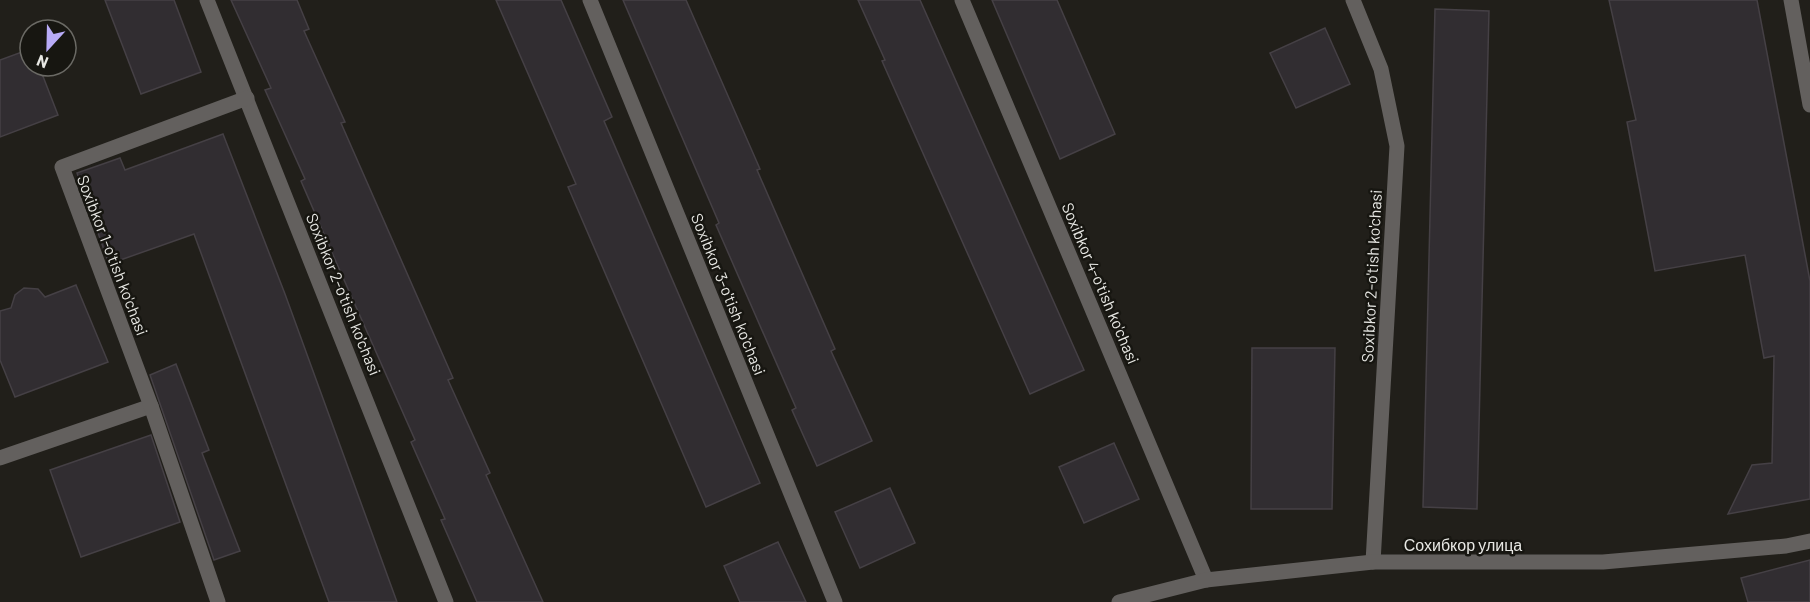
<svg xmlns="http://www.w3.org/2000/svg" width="1810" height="602" viewBox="0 0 1810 602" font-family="Barlow,sans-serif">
<rect width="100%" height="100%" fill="#211f1a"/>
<g fill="#312d31" stroke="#454045" stroke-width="1.5">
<path d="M 105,0 L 174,0 L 201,72 L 141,94 Z"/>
<path d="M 231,0 L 297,0 L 309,29 L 304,31 L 345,122 L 341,123 L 453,378 L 448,380 L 490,473 L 486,475 L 543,602 L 477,602 L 441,520 L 445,519 L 411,442 L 415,440 L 337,264 L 301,181 L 305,179 L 265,90 L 271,88 Z"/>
<path d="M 496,0 L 561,0 L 612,117 L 604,121 L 760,483 L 706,507 L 568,187 L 576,184 Z"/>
<path d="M 623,0 L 686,0 L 760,169 L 757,170 L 835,349 L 831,351 L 872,441 L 817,466 L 792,410 L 796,408 L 716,225 L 719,223 Z"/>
<path d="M 858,0 L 920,0 L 1084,370 L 1030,394 L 882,61 L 885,60 Z"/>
<path d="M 992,0 L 1057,0 L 1115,134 L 1060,159 Z"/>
<path d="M 1609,0 L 1757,0 L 1810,281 L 1810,499 L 1728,514 L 1752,465 L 1772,463 L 1774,356 L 1764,358 L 1745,255 L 1655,271 L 1627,122 L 1636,120 Z"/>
<path d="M 1435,9 L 1489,11 L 1477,509 L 1423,507 Z"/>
<path d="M 1325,28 L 1350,84 L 1296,108 L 1270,53 Z"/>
<path d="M 30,49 L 30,66 L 39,66 L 58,115 L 0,137 L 0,60 Z"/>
<path d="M 223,134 L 285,294 L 397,602 L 329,602 L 194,234 L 109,264 L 77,173 L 120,158 L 125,170 Z"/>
<path d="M 76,285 L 108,362 L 15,397 L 0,360 L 0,311 L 11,308 L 15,295 L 24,288 L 38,289 L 45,297 Z"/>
<path d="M 1252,348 L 1335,348 L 1332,509 L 1251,509 Z"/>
<path d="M 176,364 L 209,450 L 202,453 L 240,551 L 214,560 L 150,375 Z"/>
<path d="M 151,435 L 180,522 L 81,557 L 50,470 Z"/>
<path d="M 1114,443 L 1139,499 L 1084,523 L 1059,467 Z"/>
<path d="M 890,488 L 915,543 L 860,568 L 835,512 Z"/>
<path d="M 778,542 L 806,602 L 740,602 L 724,566 Z"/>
<path d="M 1810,560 L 1810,602 L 1748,602 L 1741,578 Z"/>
</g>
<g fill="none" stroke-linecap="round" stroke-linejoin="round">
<g stroke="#63605e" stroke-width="15">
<path d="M 207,0 L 446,602"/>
<path d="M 590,0 L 835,602"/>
<path d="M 962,0 L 1206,580"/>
<path d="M 1353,0 L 1381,69 L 1397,146 L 1373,562"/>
<path d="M 1791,0 L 1810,105"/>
<path d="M 0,458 L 151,406"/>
<path d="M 218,602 L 151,406 L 62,167 L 247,98"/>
<path d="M 1119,602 L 1206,580 L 1373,562 L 1603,562 L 1786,546 L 1810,541"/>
</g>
</g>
<g text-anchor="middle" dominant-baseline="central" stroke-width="5" stroke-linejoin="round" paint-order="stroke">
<g font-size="16" fill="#e8e8e4" stroke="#171611">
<text transform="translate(113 255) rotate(69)">Soxibkor 1-o'tish ko'chasi</text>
<text transform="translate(1371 276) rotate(-87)">Soxibkor 2-o'tish ko'chasi</text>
<text transform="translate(1101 283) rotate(67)">Soxibkor 4-o'tish ko'chasi</text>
<text transform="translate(344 294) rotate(68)">Soxibkor 2-o'tish ko'chasi</text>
<text transform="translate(729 294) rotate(68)">Soxibkor 3-o'tish ko'chasi</text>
<text x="1463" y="544">Сохибкор улица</text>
</g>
</g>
<g transform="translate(48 48) rotate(202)"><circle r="28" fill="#171611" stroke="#6b6a65" stroke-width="1.5"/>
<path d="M0-4.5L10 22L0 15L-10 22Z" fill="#b8abf7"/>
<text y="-9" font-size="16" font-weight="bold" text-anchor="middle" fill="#e8e8e4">N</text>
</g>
</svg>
